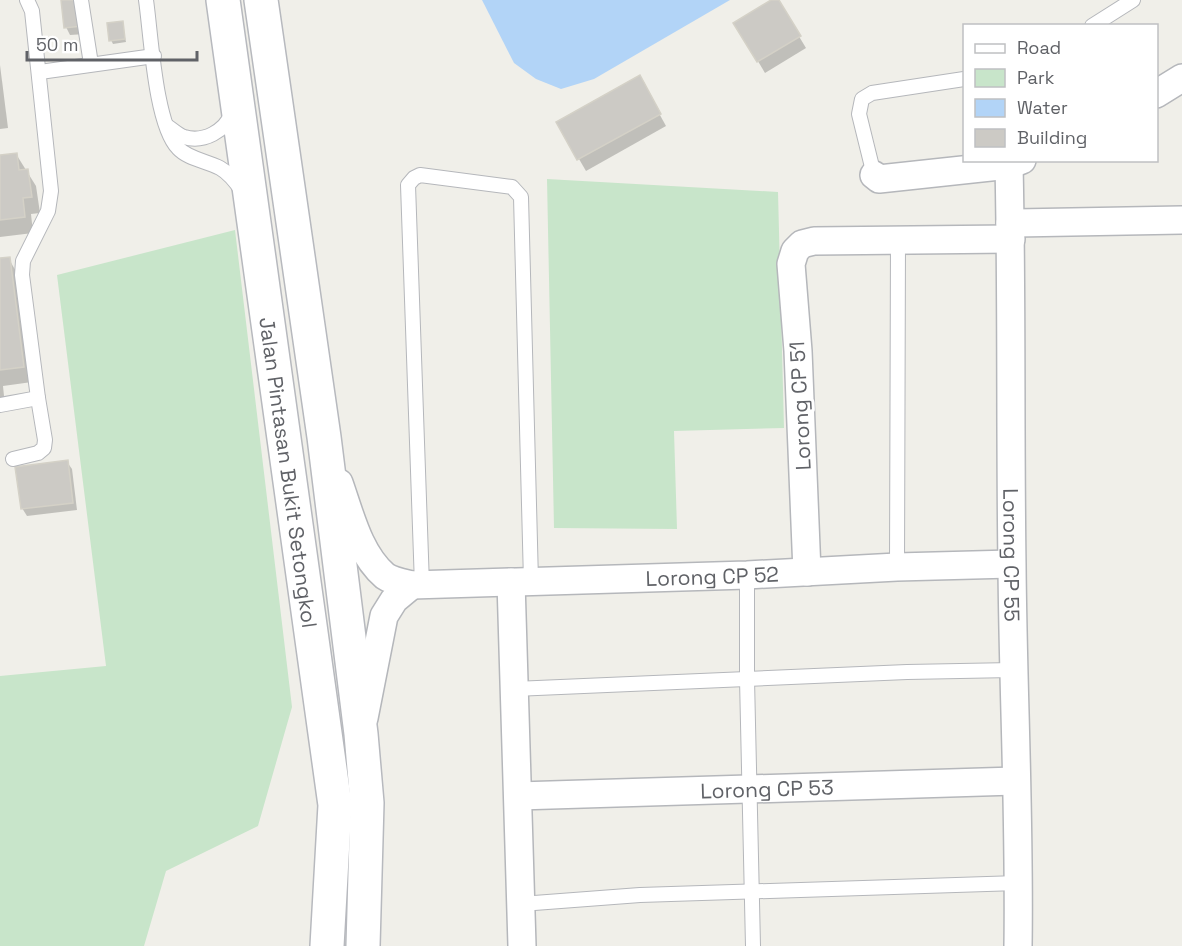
<svg xmlns="http://www.w3.org/2000/svg" width="1182" height="946" viewBox="0 0 1182 946" font-family="'Space Grotesk',sans-serif">
<rect width="100%" height="100%" fill="#f0efe9"/>
<g fill="#c8e5ca">
<path d="M 547,179 L 778,192 L 784,428 L 674,431 L 677,529 L 554,528 Z"/>
<path d="M 235,230 L 292,707 L 258,826 L 166,871 L 144,946 L 0,946 L 0,676 L 106,666 L 57,275 Z"/>
</g>
<path fill="#b2d4f7" d="M 482,0 L 730,0 L 594,79 L 561,89 L 536,79 L 514,63 Z"/>
<g fill="#0003">
<path d="M 63,0 L 85,34 L 70,35 L 66,27 Z"/>
<path d="M 774,0 L 777,0 L 806,48 L 765,73 L 735,23 Z"/>
<path d="M 122,23 L 126,42 L 113,44 L 111,40 Z"/>
<path d="M 0,65 L 8,128 L 0,129 Z"/>
<path d="M 639,77 L 666,126 L 586,171 L 558,123 Z"/>
<path d="M 16,154 L 36,186 L 40,213 L 31,214 L 33,233 L 0,237 L 0,156 Z"/>
<path d="M 9,259 L 18,275 L 32,382 L 3,386 L 5,406 L 0,407 L 0,260 Z"/>
<path d="M 67,462 L 72,469 L 77,510 L 27,516 L 22,508 Z"/>
</g>
<g fill="#cccac5" stroke="#d4d1c7" stroke-width="1.5">
<path d="M 61,0 L 79,0 L 82,26 L 64,28 Z"/>
<path d="M 771,0 L 779,0 L 801,36 L 757,62 L 733,23 Z"/>
<path d="M 123,21 L 125,39 L 109,41 L 107,23 Z"/>
<path d="M 640,75 L 661,114 L 577,160 L 556,122 Z"/>
<path d="M 17,153 L 19,170 L 28,169 L 32,197 L 23,198 L 25,217 L 0,220 L 0,155 Z"/>
<path d="M 10,257 L 24,367 L 0,370 L 0,258 Z"/>
<path d="M 68,460 L 73,503 L 21,509 L 15,467 Z"/>
</g>
<g fill="none" stroke-linecap="round" stroke-linejoin="round">
<defs>
<g id="lane">
<path d="M 81,0 L 91,64"/>
<path d="M 146,0 C 151,34 155,124 178,148 C 188,159 207,161 220,168 C 229,173 236,182 242,191"/>
<path d="M 1092,26 L 1133,0"/>
<path d="M 40,72 L 154,56"/>
<path d="M 167,126 C 172,129 178,135 184,137 C 204,143 225,131 232,113"/>
<path d="M 874,175 L 859,114 L 862,99 L 872,93 L 964,79"/>
<path d="M 0,405 L 38,398 L 22,275 L 23,261 L 48,211 L 51,191 L 32,11 L 27,0"/>
<path d="M 13,459 L 38,453 L 44,448 L 45,440 L 38,398"/>
<path d="M 897,567 L 898,239"/>
<path d="M 747,575 L 747,679 L 753,946"/>
<path d="M 422,585 L 408,185 L 414,178 L 420,175 L 512,187 L 521,197 L 531,581"/>
<path d="M 514,689 L 907,672 L 1013,670"/>
<path d="M 521,904 L 640,895 L 1019,883"/>
</g>
<g id="street">
<path d="M 1156,94 L 1182,78"/>
<path id="s1" d="M 1009,165 C 1012,298 1010,431 1012,565 C 1013,692 1020,819 1018,946"/>
<path d="M 874,175 L 879,179 L 1009,165 L 1022,160"/>
<path d="M 1010,223 L 1182,220"/>
<path id="s2" d="M 339,483 C 350,514 359,554 385,576 C 392,581 404,583 412,585 L 747,575 L 897,567 L 1011,564"/>
<path d="M 807,572 L 798,351 L 791,264 L 795,251 L 802,244 L 814,241 L 1011,239"/>
<path d="M 511,582 L 522,946"/>
<path d="M 364,718 L 384,616 L 394,600 L 412,585"/>
<path id="s3" d="M 518,796 L 1015,781"/>
</g>
<g id="secondary">
<path id="s4" d="M 223,0 L 335,805 L 327,946"/>
<path d="M 261,0 L 324,437 L 361,734 L 367,803 L 363,946"/>
</g>
</defs>
<use href="#lane" stroke="#b5b7bb" stroke-width="16"/>
<use href="#street" stroke="#b5b7bb" stroke-width="30"/>
<use href="#secondary" stroke="#b7b9be" stroke-width="36"/>
<use href="#lane" stroke="#fff" stroke-width="14"/>
<use href="#street" stroke="#fff" stroke-width="27"/>
<use href="#secondary" stroke="#fff" stroke-width="33"/>
</g>
<g text-anchor="middle" dominant-baseline="central" stroke-width="6" stroke-linejoin="round" paint-order="stroke">
<g font-size="21" fill="#606267" stroke="#fff">
<text transform="translate(800 406) rotate(-93)">Lorong CP 51</text>
<text stroke="none"><textPath href="#s4" startOffset="477">Jalan Pintasan Bukit Setongkol</textPath></text>
<text stroke="none"><textPath href="#s1" startOffset="390">Lorong CP 55</textPath></text>
<text stroke="none"><textPath href="#s2" startOffset="434">Lorong CP 52</textPath></text>
<text stroke="none"><textPath href="#s3" startOffset="249">Lorong CP 53</textPath></text>
</g>
</g>
<rect x="963" y="24" width="195" height="138" fill="#ffffff" stroke="#bfc0c2" stroke-width="1.5"/>
<rect x="975" y="44" width="30" height="9" fill="#ffffff" stroke="#bfc0c2" stroke-width="1.5"/>
<text x="1017" y="54" font-size="18" fill="#606267">Road</text>
<rect x="975" y="69" width="30" height="18" fill="#c8e5ca" stroke="#bfc0c2" stroke-width="1.5"/>
<text x="1017" y="84" font-size="18" fill="#606267">Park</text>
<rect x="975" y="99" width="30" height="18" fill="#b2d4f7" stroke="#bfc0c2" stroke-width="1.5"/>
<text x="1017" y="114" font-size="18" fill="#606267">Water</text>
<rect x="975" y="129" width="30" height="18" fill="#cccac5" stroke="#bfc0c2" stroke-width="1.5"/>
<text x="1017" y="144" font-size="18" fill="#606267">Building</text>
<path d="M27 51v9h170v-9" fill="none" stroke="#606267" stroke-width="3"/>
<text x="36" y="51" font-size="18" fill="#606267" stroke="#ffffff" stroke-width="4.5" paint-order="stroke">50 m</text>
</svg>
